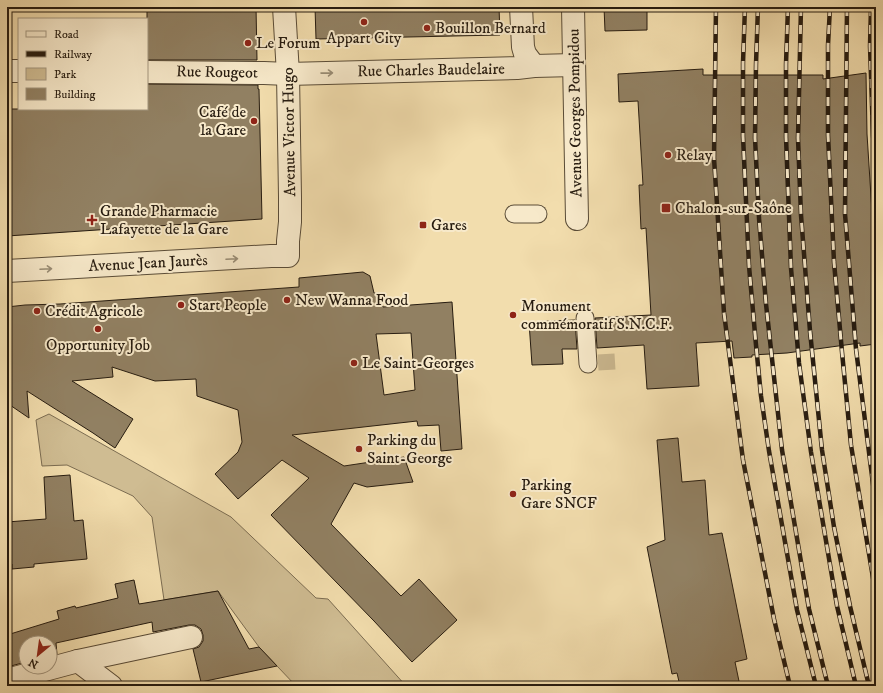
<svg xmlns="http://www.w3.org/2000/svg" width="883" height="693" viewBox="0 0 883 693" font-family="'IM FELL DW Pica',serif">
<rect width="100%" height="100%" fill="#f2ddad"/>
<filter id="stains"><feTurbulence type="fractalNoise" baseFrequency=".005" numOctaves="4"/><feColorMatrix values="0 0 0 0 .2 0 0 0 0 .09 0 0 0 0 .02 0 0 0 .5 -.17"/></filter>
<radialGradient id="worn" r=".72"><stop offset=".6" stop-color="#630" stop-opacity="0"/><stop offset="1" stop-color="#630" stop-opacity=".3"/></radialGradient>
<path fill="#cfbc92" stroke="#7b6c51" d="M 49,414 L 231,517 L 316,598 L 328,599 L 406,686 L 296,686 L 259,647 L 218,591 L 164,600 L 152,517 L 133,496 L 67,465 L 42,466 L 36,420 Z"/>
<g fill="#918062" stroke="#271c10" fill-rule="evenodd">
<path d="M 147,7 L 179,7 L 179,8 L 256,7 L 257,60 L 147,60 Z"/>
<path d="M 315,7 L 499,7 L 500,35 L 316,39 Z"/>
<path d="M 604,7 L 647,7 L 647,30 L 605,31 Z"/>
<path d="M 703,69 L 703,75 L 823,75 L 823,79 L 866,73 L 867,134 L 876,275 L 876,344 L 860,346 L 860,343 L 787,353 L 752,355 L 752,357 L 734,358 L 732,341 L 696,343 L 699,386 L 647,389 L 644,345 L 597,348 L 595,318 L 651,315 L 646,228 L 641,229 L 639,185 L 643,185 L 638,101 L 619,102 L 618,74 Z"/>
<path d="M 147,84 L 258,85 L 258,89 L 259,89 L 262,219 L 7,236 L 7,109 L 147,109 Z"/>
<path d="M 363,272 L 370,276 L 374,293 L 380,294 L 383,307 L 452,302 L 462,449 L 441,451 L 439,425 L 418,426 L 417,421 L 292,435 L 344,466 L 404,457 L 413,482 L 367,487 L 354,483 L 331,524 L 401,596 L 419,579 L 457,620 L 412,662 L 374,621 L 271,515 L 309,478 L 282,460 L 238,499 L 215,474 L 238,452 L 242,442 L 238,410 L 197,396 L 196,379 L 155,381 L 112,367 L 113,377 L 72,381 L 133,419 L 115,448 L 93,433 L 27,391 L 29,418 L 7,403 L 7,307 L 25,305 L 60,304 L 299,287 L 299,278 ZM 411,333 L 415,390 L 384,395 L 376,334 Z"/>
<path d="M 575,320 L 577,349 L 562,349 L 563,364 L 532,365 L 529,322 Z"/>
<path d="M 678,438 L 682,482 L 705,480 L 709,535 L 722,533 L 747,659 L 735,662 L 740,686 L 680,686 L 677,673 L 672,674 L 647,547 L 665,540 L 657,440 Z"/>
<path d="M 70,475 L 74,521 L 83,520 L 87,559 L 34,564 L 34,567 L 12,569 L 12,564 L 7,565 L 7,522 L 46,519 L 44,477 Z"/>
<path d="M 134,580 L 139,604 L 218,591 L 249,649 L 259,647 L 277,666 L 201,682 L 193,649 L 199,647 L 203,641 L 203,635 L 201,629 L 195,625 L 189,625 L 153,632 L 152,622 L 56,643 L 57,654 L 50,656 L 50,643 L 26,643 L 26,662 L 7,667 L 7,635 L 59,619 L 57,611 L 75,606 L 76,608 L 118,598 L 115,584 Z"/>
</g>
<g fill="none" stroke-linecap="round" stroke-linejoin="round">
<path stroke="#c9b68e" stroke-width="17" stroke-dasharray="17 8" stroke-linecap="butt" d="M 606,354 L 607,370"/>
<defs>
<g id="pedestrian">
<path d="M 514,214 L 538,214"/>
<path d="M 585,318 L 588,364"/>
</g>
<g id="minor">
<path d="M 521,7 L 523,47 L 525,54 L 534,66"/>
<path d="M 573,7 L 577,219"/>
<path d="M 7,71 L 19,71"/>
<path d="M 147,72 L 264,73 L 288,74 L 517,68 L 534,66 L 574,65"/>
<path d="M 78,661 L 111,686"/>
<path d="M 7,680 L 78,661 L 191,637"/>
</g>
<path id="tertiary" d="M 7,271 L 271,256 L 288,256 L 288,241 L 290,222 L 290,197 L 288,74 L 284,7"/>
</defs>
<use href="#pedestrian" stroke="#5a4c37" stroke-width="19"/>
<use href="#minor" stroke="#5a4c37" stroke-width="24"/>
<use href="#tertiary" stroke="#5a4c37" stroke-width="24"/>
<use href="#pedestrian" stroke="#f7e9ca" stroke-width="17"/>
<use href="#minor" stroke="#f7e9ca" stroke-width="22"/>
<use href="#tertiary" stroke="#f7e9ca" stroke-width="22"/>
<defs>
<g id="rail">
<path d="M 716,7 L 714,158 L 721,267 L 724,313 L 743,460 L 774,619 L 790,686"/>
<path d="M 745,7 L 743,63 L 743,136 L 749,266 L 756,345 L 761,396 L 769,451 L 797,610 L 816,686"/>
<path d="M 758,7 L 756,64 L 755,138 L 759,218 L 766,304 L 782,450 L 809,609 L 828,686"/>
<path d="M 788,7 L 786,64 L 786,137 L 791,268 L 799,363 L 811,452 L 837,606 L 856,686"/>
<path d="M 801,7 L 798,138 L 801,215 L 810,331 L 822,450 L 834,527 L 850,606 L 869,686"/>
<path d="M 830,7 L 828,45 L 828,135 L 834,262 L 842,352 L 851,445 L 876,596"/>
<path d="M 847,7 L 845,214 L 856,349 L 876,508"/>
<path d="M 871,7 L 870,46 L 873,135 L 876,178"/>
</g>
</defs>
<use href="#rail" stroke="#271c10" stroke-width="4.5"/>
<use href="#rail" stroke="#f7e9ca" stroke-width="3" stroke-dasharray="9" stroke-linecap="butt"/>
</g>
<defs><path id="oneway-shaft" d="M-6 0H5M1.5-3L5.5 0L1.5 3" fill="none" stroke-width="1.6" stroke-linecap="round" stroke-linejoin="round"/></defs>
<g stroke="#998d76">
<use href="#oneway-shaft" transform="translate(327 73) rotate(-1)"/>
<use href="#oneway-shaft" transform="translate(232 259) rotate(-3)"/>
<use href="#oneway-shaft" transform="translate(46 269) rotate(-3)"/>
</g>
<g fill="#8f2418" stroke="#f7e9ca" stroke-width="1.5">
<circle cx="364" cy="22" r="4"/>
<circle cx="427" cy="28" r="4"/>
<circle cx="248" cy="43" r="4"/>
<circle cx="254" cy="121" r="4"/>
<circle cx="668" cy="155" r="4"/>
<rect x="661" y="203" width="10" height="10" rx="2"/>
<path d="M90 214h4v4h4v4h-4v4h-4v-4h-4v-4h4z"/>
<rect x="419" y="221" width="8" height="8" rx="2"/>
<circle cx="287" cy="300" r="4"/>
<circle cx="181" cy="305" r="4"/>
<circle cx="37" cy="311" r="4"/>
<circle cx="513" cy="315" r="4"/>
<circle cx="98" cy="329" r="4"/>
<circle cx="354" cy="363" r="4"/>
<circle cx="359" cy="449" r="4"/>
<circle cx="513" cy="494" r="4"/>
</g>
<g text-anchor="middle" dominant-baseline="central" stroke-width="4" stroke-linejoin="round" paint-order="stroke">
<g font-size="16" fill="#271c10" stroke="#f7e9ca" text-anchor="start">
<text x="435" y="28">Bouillon Bernard</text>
<text x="364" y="38" text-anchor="middle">Appart City</text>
<text x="256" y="43">Le Forum</text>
<text x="246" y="112" text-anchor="end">Café de<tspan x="246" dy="18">la Gare</tspan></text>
<text x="676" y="155">Relay</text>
<text x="675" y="208">Chalon-sur-Saône</text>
<text x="100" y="211">Grande Pharmacie<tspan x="100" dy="18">Lafayette de la Gare</tspan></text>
<text x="431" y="225">Gares</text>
<text x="295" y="300">New Wanna Food</text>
<text x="189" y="305">Start People</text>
<text x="521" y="306">Monument<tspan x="521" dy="18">commémoratif S.N.C.F.</tspan></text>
<text x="45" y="311">Crédit Agricole</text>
<text x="98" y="345" text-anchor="middle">Opportunity Job</text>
<text x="362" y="363">Le Saint-Georges</text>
<text x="367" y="440">Parking du<tspan x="367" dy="18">Saint-George</tspan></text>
<text x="521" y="485">Parking<tspan x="521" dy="18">Gare SNCF</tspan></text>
</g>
<g font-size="16" fill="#271c10" stroke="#f7e9ca">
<text transform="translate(431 70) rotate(-1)">Rue Charles Baudelaire</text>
<text transform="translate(217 72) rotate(1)">Rue Rougeot</text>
<text transform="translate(575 113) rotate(-91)">Avenue Georges Pompidou</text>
<text transform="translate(289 132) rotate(-91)">Avenue Victor Hugo</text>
<text transform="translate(148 263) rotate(-3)">Avenue Jean Jaurès</text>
</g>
</g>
<rect width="883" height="693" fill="none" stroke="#f2ddad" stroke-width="24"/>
<rect x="8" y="8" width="867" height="677" fill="none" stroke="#271c10" stroke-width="2"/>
<rect x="12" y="12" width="859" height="669" fill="none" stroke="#271c10"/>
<rect x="18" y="18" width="130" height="92" fill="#f7e9ca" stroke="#a49780"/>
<rect x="26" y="31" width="20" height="6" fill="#f7e9ca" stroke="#a49780"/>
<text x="54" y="38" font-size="12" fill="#271c10">Road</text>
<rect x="26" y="51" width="20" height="6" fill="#271c10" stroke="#a49780"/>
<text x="54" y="58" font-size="12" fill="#271c10">Railway</text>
<rect x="26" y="68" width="20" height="12" fill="#cfbc92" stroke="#a49780"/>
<text x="54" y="78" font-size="12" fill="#271c10">Park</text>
<rect x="26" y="88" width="20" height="12" fill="#918062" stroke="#a49780"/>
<text x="54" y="98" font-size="12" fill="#271c10">Building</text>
<g transform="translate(38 655) rotate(209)"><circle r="19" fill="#f7e9ca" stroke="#a49780"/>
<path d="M0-3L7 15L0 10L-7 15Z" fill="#8f2418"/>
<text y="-6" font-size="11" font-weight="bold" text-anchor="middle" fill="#271c10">N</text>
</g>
<rect width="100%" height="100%" filter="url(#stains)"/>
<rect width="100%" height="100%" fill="url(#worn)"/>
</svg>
